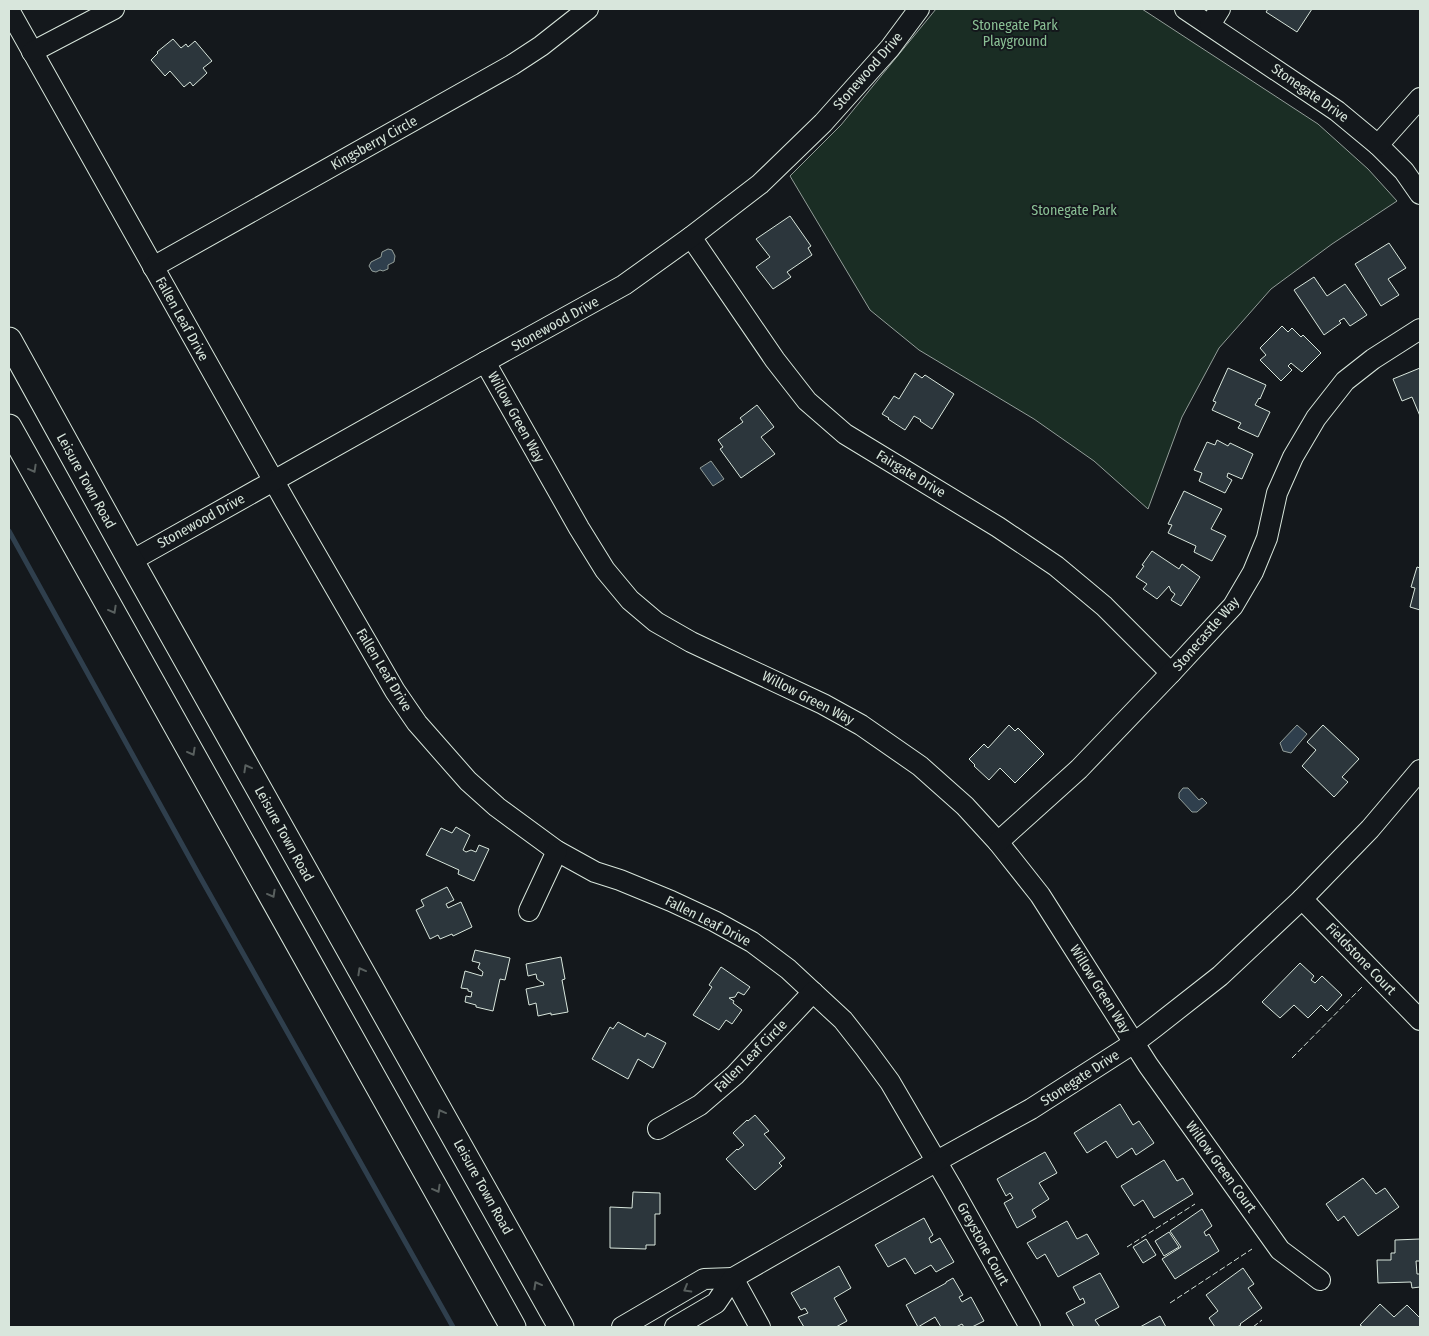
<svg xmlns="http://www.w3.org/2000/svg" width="1429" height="1336" viewBox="0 0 1429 1336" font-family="'Fira Sans Condensed',sans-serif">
<rect width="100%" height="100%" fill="#14181c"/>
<path fill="#1a2d24" stroke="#939e99" d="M 936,9 L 1142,9 L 1318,124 L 1368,169 L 1397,201 L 1332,244 L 1271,289 L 1219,348 L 1182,417 L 1148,509 L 1094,461 L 1034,419 L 919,350 L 870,310 L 790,176 L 841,125 Z"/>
<g fill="#2f3f4d" stroke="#939e99">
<path d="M 388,249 L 392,250 L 395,256 L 394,262 L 388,265 L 388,269 L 383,271 L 380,270 L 376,272 L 372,271 L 369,266 L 371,262 L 381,257 L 382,252 Z"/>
<path d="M 711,461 L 724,479 L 713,486 L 700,468 Z"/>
<path d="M 1297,725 L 1307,734 L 1291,753 L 1283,751 L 1280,743 Z"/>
<path d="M 1183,788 L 1188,788 L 1199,800 L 1202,798 L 1207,803 L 1197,812 L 1192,812 L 1179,798 L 1179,793 Z"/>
</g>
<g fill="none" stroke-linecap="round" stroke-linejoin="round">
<path stroke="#2f3f4d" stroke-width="5" d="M 9,531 L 199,875 L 453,1327"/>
</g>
<g fill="#2c363c" stroke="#d8e6dc">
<path d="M 1268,9 L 1312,9 L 1297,32 L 1266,12 Z"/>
<path d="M 173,39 L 181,48 L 186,44 L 188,47 L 195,41 L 212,61 L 203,68 L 207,73 L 193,86 L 190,82 L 184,87 L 170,71 L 165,76 L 151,60 L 158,53 L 157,52 Z"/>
<path d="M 790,216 L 811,246 L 808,248 L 812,255 L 787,272 L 791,277 L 773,289 L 756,267 L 770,257 L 756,239 Z"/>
<path d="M 1389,243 L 1406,268 L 1388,279 L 1399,295 L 1381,306 L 1355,264 Z"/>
<path d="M 1314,277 L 1327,296 L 1345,284 L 1367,315 L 1350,326 L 1344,318 L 1339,321 L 1341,323 L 1324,335 L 1294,290 Z"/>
<path d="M 1282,326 L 1288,332 L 1292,328 L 1301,337 L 1303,335 L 1321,353 L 1302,372 L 1291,363 L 1288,366 L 1292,370 L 1281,381 L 1260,360 L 1266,355 L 1260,348 Z"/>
<path d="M 1228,368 L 1266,385 L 1260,399 L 1259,398 L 1255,405 L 1270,412 L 1258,437 L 1238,428 L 1241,423 L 1212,410 L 1216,402 L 1213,401 Z"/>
<path d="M 1420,368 L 1420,416 L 1412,397 L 1402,401 L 1393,379 Z"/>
<path d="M 915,373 L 922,378 L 925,375 L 954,394 L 932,429 L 920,421 L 921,420 L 914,416 L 905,430 L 888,419 L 889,418 L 882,414 L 894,396 L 899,399 Z"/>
<path d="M 757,405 L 774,427 L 761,437 L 775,454 L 741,478 L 720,449 L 723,447 L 718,440 L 743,422 L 740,418 Z"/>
<path d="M 1217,440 L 1228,446 L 1230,443 L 1253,454 L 1242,479 L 1228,473 L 1227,477 L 1232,480 L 1225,493 L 1199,481 L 1202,473 L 1194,470 L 1207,442 L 1215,445 Z"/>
<path d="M 1184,491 L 1222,509 L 1211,529 L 1226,536 L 1212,561 L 1194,552 L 1196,546 L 1168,533 L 1172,525 L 1168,524 Z"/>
<path d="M 1152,551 L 1179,569 L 1182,564 L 1200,577 L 1181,606 L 1171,600 L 1175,594 L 1171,591 L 1169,586 L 1157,599 L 1143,589 L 1147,584 L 1136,577 L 1144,566 L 1142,565 Z"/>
<path d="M 1417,567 L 1420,568 L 1420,610 L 1410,607 L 1415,588 L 1411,587 Z"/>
<path d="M 1009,725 L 1015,731 L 1018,728 L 1044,754 L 1015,783 L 1000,768 L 989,780 L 974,766 L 975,765 L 969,759 L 984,744 L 988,748 Z"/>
<path d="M 1323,725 L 1359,759 L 1342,777 L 1348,782 L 1334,797 L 1302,766 L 1316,750 L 1307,742 Z"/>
<path d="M 456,827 L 470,835 L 463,850 L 466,852 L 471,850 L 476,852 L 479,845 L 489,849 L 474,881 L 458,874 L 459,870 L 426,855 L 441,828 L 452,833 Z"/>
<path d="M 447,887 L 454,900 L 446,904 L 448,908 L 461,902 L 472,927 L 453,936 L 452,934 L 440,939 L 438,935 L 430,939 L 416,910 L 424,906 L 421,900 Z"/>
<path d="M 475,950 L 510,958 L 505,980 L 500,979 L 493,1011 L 476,1007 L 476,1005 L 465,1002 L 466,996 L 471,997 L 472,992 L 468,991 L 468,989 L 461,988 L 465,971 L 482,976 L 483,972 L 478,968 L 480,963 L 472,961 Z"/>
<path d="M 561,957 L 565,979 L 562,980 L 568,1012 L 551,1015 L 551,1013 L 538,1016 L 536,1003 L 529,1005 L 526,989 L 544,985 L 543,982 L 541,982 L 537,979 L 536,974 L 528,976 L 526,964 Z"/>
<path d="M 1300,963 L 1314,976 L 1311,980 L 1315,983 L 1322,976 L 1342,995 L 1327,1011 L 1321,1005 L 1308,1018 L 1294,1005 L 1280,1018 L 1262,1002 Z"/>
<path d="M 721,967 L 750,987 L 744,995 L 738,992 L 735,997 L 729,998 L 734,1001 L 733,1003 L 742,1010 L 732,1024 L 726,1020 L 719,1030 L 693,1015 L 712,987 L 709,985 Z"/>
<path d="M 618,1022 L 645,1037 L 647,1033 L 666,1043 L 653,1068 L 638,1059 L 628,1079 L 592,1059 L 610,1027 L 613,1029 Z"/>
<path d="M 1120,1104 L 1133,1125 L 1139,1121 L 1154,1143 L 1136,1155 L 1132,1148 L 1117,1158 L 1106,1141 L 1087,1153 L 1074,1133 Z"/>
<path d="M 755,1115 L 769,1131 L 764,1134 L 785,1158 L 779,1163 L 782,1166 L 755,1190 L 726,1159 L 737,1149 L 738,1150 L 744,1145 L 733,1133 L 747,1120 L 748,1121 Z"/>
<path d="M 1045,1152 L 1057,1173 L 1039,1183 L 1049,1199 L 1032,1210 L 1036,1217 L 1017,1228 L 1004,1203 L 1013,1198 L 1010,1193 L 1006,1196 L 997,1179 Z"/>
<path d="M 1164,1160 L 1177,1181 L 1183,1178 L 1193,1194 L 1154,1218 L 1143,1200 L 1134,1206 L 1121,1186 Z"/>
<path d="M 1363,1178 L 1376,1194 L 1385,1188 L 1399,1207 L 1358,1236 L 1344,1216 L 1338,1221 L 1326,1204 Z"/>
<path d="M 633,1192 L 660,1193 L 660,1214 L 655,1214 L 655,1245 L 646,1245 L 646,1249 L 610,1248 L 610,1207 L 632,1208 Z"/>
<path d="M 1202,1209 L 1212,1226 L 1204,1232 L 1206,1236 L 1209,1234 L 1219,1251 L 1175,1279 L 1162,1259 L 1181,1247 L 1170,1231 Z"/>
<path d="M 924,1218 L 933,1235 L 929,1238 L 931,1243 L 940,1238 L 954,1262 L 936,1272 L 931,1265 L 915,1274 L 905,1258 L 888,1267 L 875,1245 Z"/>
<path d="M 1067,1221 L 1077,1239 L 1087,1234 L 1099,1254 L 1058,1277 L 1045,1254 L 1037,1259 L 1027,1243 Z"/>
<path d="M 1169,1232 L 1179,1247 L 1164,1256 L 1155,1241 Z"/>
<path d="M 1146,1239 L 1156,1255 L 1143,1263 L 1133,1247 Z"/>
<path d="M 1420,1239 L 1420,1261 L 1416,1261 L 1417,1274 L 1420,1274 L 1420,1287 L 1412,1288 L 1411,1282 L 1378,1283 L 1377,1260 L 1391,1260 L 1391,1253 L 1395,1253 L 1395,1240 Z"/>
<path d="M 839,1266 L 851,1288 L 834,1298 L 847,1321 L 836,1327 L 804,1327 L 798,1317 L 808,1313 L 805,1308 L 801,1310 L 791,1293 Z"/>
<path d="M 1243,1268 L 1254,1284 L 1248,1288 L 1262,1308 L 1240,1324 L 1241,1325 L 1237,1327 L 1215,1327 L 1209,1318 L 1218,1311 L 1206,1295 Z"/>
<path d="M 1100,1273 L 1119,1307 L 1095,1320 L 1100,1327 L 1074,1327 L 1066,1313 L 1085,1303 L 1083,1298 L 1080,1300 L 1073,1287 Z"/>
<path d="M 953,1278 L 963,1295 L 959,1297 L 962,1302 L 971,1297 L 984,1321 L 972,1327 L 964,1327 L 962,1324 L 956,1327 L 941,1327 L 935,1317 L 918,1327 L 906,1305 L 946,1283 L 946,1282 Z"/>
<path d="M 1380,1304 L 1394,1317 L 1407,1305 L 1420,1318 L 1420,1327 L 1363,1327 L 1360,1325 Z"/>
<path d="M 1160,1316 L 1166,1327 L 1140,1327 Z"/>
</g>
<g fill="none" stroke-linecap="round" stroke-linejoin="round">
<defs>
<g id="minor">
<path d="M 1185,9 L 1337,111 L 1378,145 L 1404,171 L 1420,194"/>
<path d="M 9,10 L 285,501 L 395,691 L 417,723 L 468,781 L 497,807 L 557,851 L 595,872 L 620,880 L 671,901 L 714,921 L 752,942 L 788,969 L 843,1020 L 865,1048 L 890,1082 L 952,1188 L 1030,1327"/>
<path d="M 1210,25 L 1220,9"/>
<path d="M 32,52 L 114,9"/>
<path d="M 1378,145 L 1420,98"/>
<path d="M 691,237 L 775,360 L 807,401 L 845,434 L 998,527 L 1056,566 L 1104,606 L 1171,673"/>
<path d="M 153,267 L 512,65 L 541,46 L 588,9"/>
<path d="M 485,362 L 579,528 L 605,570 L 630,600 L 656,622 L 691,642 L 823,704 L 861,725 L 920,766 L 965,806 L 998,842 L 1040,895 L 1148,1065 L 1280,1250 L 1320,1280"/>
<path d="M 131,561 L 485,362 L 624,285 L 691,237 L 760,184 L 823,123 L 890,48 L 919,9"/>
<path d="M 998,842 L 1079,769 L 1171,673 L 1233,606 L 1253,572 L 1267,538 L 1277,493 L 1293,457 L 1316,418 L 1345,381 L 1373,359 L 1420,329"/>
<path d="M 1302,899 L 1420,1020"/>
<path d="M 529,911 L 557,851"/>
<path d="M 658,1129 L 700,1105 L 735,1075 L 813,992"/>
<path d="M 733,1278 L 760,1327"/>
<path d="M 622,1327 L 704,1279 L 733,1278"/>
<path d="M 675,1327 L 716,1303 L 733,1278 L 937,1161 L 1031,1109 L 1134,1043 L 1155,1027 L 1220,976 L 1302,899 L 1370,829 L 1420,770"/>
</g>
<g id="major">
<path d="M 9,340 L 131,561 L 561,1327"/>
<path d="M 9,427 L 513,1327"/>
</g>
</defs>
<use href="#minor" stroke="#d8e6dc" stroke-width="22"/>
<use href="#major" stroke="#d8e6dc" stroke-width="27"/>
<use href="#minor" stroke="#14181c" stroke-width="20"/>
<use href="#major" stroke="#14181c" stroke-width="25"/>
<g stroke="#d8e6dc" stroke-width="1" stroke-dasharray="6 2.5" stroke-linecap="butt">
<path d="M 1292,1058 L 1363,986"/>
<path d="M 1127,1247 L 1195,1204"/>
<path d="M 1170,1303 L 1252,1249"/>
<path d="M 1253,1327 L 1262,1320"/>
</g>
</g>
<defs><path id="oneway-chevron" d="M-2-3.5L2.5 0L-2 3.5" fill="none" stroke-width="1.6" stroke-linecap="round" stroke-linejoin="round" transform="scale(1.25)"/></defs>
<g stroke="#59605f">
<use href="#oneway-chevron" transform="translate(33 469) rotate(61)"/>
<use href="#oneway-chevron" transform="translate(113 610) rotate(61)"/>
<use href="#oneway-chevron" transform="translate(192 752) rotate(61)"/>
<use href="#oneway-chevron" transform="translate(247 768) rotate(-119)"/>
<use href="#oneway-chevron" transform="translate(272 894) rotate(61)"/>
<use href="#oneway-chevron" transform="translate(361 971) rotate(-119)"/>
<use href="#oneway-chevron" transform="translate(441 1113) rotate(-119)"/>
<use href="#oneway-chevron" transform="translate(437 1189) rotate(61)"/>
<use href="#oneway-chevron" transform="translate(537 1285) rotate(-119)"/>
<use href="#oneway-chevron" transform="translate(687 1289) rotate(150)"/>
</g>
<g text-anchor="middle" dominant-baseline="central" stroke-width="4" stroke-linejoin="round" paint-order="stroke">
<g font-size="14" fill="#8ac095" stroke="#14181c">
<text x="1015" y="25">Stonegate Park<tspan x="1015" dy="16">Playground</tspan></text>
<text x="1074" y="210">Stonegate Park</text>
</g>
<g font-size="14" fill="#d8e6dc" stroke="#14181c">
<text transform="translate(868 71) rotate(-49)">Stonewood Drive</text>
<text transform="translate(1310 93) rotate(35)">Stonegate Drive</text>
<text transform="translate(374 143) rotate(-29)">Kingsberry Circle</text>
<text transform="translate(182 319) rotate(61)">Fallen Leaf Drive</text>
<text transform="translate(555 324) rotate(-29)">Stonewood Drive</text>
<text transform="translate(516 417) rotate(61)">Willow Green Way</text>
<text transform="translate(911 474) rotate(31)">Fairgate Drive</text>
<text transform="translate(86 481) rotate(61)">Leisure Town Road</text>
<text transform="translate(201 521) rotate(-29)">Stonewood Drive</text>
<text transform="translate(1206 634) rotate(-49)">Stonecastle Way</text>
<text transform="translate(384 670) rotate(59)">Fallen Leaf Drive</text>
<text transform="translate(808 698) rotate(27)">Willow Green Way</text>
<text transform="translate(284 834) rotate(61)">Leisure Town Road</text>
<text transform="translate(708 921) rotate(27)">Fallen Leaf Drive</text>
<text transform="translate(1361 959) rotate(46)">Fieldstone Court</text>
<text transform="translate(1100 989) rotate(58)">Willow Green Way</text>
<text transform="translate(751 1056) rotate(-45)">Fallen Leaf Circle</text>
<text transform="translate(1080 1078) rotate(-33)">Stonegate Drive</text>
<text transform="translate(1221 1167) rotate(54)">Willow Green Court</text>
<text transform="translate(483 1187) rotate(61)">Leisure Town Road</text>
<text transform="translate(983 1244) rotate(61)">Greystone Court</text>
</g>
</g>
<rect width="1429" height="1336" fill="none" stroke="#d8e6dc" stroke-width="20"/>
</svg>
